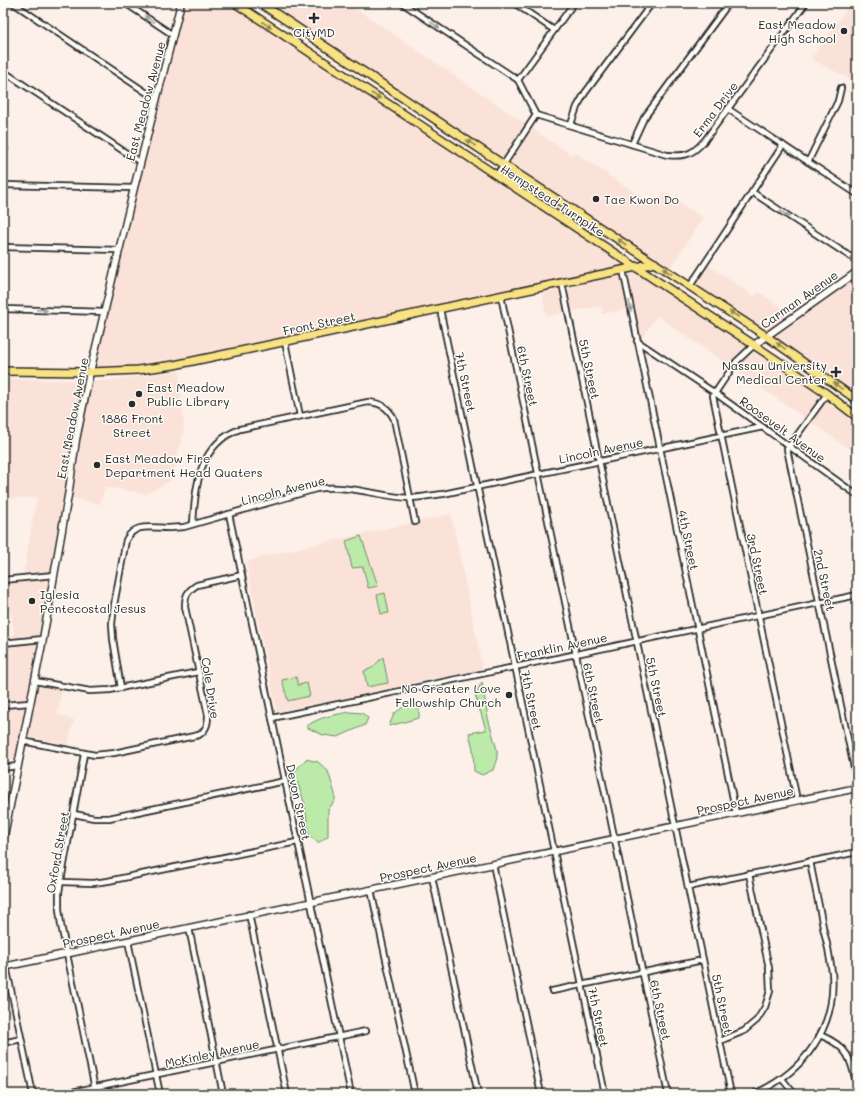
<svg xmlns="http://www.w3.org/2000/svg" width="860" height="1097" viewBox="0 0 860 1097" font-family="Mali,sans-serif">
<rect width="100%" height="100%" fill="#fcf0e9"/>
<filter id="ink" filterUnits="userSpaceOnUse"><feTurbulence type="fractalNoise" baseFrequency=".025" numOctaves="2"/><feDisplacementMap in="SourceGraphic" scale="8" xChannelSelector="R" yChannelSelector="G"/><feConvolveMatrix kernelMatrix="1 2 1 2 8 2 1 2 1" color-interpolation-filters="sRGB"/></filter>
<g filter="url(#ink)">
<g fill="#fbe2d9">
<path d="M 164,3 L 235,3 L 636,267 L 174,365 L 90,372 L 178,13 Z"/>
<path d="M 262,3 L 301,3 L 309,8 L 313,3 L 348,3 L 571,155 L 574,152 L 655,206 L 664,192 L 703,218 L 668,271 Z"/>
<path d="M 851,3 L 857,3 L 857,83 L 811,59 Z"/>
<path d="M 706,264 L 754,296 L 759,292 L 790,313 L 764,332 L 692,286 Z"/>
<path d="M 635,272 L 821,396 L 827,402 L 857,424 L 857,454 L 657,316 L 640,341 L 632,308 L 602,314 L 601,306 L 546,316 L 542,292 Z"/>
<path d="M 857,277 L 857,407 L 773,338 Z"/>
<path d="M 179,371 L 184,426 L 175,467 L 170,481 L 147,494 L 105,487 L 100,504 L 72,498 L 40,676 L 63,683 L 58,715 L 74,720 L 68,744 L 28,737 L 21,759 L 3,761 L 3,668 L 4,667 L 3,647 L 14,633 L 11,611 L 6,611 L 4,584 L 22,581 L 37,497 L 3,499 L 3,379 L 102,381 Z"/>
<path d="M 451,514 L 483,669 L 277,712 L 246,562 L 264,556 Z"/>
</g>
<g fill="#bbeaa9" stroke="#738a6a">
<path d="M 361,536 L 378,586 L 368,588 L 363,567 L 352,568 L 346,541 Z"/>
<path d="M 385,593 L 389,613 L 381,614 L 377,595 Z"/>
<path d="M 383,657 L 388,683 L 367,687 L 364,671 L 372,668 Z"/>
<path d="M 296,677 L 298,685 L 307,683 L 310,696 L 288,701 L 282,680 Z"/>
<path d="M 482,682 L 488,718 L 497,750 L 497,758 L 493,770 L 482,775 L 474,771 L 473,749 L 469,733 L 486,730 L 475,694 Z"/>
<path d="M 409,702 L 419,709 L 419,718 L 389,726 L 394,714 Z"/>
<path d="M 349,712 L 362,713 L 368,718 L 365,725 L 338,737 L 323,735 L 306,727 C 317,717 335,715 349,712 Z"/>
<path d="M 306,759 L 318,762 L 328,771 L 335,794 L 335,800 L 328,810 L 328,836 L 318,843 L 309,835 L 305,805 L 294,772 Z"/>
</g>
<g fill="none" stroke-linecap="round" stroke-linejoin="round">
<defs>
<g id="street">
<path d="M 13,3 L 156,99"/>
<path d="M 125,3 L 173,35"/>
<path d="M 402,3 L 518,80 L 536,115"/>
<path d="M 514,3 L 554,30"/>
<path d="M 269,9 L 273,3"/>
<path d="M 3,71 L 140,162"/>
<path d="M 518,80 L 574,3"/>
<path d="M 728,109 L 857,194"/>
<path d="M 536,115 L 667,155 C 686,157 693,154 705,140 L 806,3"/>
<path d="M 571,124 L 577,107 L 585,93 L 652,3"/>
<path d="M 632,144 L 644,118 L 729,3"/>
<path d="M 3,146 L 5,148 L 3,158"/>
<path d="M 808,162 L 838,101 L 841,88"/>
<path d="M 496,176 L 536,115"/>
<path d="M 3,185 L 134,188"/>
<path d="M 752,192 L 857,261"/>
<path d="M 3,247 L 119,250"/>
<path d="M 623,270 L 736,813"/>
<path d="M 562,283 L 731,1094"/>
<path d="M 690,286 L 783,145"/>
<path d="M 501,296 L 668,1094"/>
<path d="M 3,309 L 105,312"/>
<path d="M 440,309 L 605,1094"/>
<path d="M 637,341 L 715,393 L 857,495"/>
<path d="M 285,342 L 300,416"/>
<path d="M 754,345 L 736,362 L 713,396 L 797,800"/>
<path d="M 827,394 L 787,449 L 857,782"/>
<path d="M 3,505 L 3,503"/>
<path d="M 229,514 L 351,1094"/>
<path d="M 193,524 C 195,486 199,444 240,429 L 368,402 C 381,403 388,407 394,419 L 415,522"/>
<path d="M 3,580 L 54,575"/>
<path d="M 3,643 L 43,639"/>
<path d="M 35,681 L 90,691 L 110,690 L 198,672"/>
<path d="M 121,688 L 113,639 L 112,624 L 114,605 L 126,540 C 135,522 152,528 168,528 C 173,528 179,527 184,527 L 316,489 C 347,484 377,496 409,498 C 420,498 432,495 443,494 L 763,427"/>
<path d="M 3,705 L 30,703"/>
<path d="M 272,718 L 857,595"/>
<path d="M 22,741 L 95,755 L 114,753 L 199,735 C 206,730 208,725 208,715 L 185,607 C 185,596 187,591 197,585 L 242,575"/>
<path d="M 84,754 L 59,892 L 59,909 L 61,925 L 96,1094"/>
<path d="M 3,768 L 17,766"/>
<path d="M 74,814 L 94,818 L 109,818 L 285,781"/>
<path d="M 493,864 L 541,1094"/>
<path d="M 432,877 L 478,1094"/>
<path d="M 62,882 L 93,883 L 108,881 L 297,842"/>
<path d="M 688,887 L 857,852"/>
<path d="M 371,890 L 415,1094"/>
<path d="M 249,914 L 287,1094"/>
<path d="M 189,928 L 223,1094"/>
<path d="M 128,941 L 160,1094"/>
<path d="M 6,966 L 33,1094"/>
<path d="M 552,991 L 703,960"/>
<path d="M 820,1035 C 849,1047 851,1059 857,1087"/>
<path d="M 720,1041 L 744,1031 L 757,1020 L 765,1007 L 770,991 L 769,968 L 749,874"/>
<path d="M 3,1043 L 21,1039"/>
<path d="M 782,1079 L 792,1091 L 794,1094"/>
<path d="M 62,1094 L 366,1031"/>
<path d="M 754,1094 C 804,1072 837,1028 832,972 C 830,957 827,942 823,927 C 819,905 814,883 810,861"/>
</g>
<g id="secondary">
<path d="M 754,345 L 857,272"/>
<path d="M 3,841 L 43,639 L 69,490 L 76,440 L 90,372 L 134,188 L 181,3"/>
<path d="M 3,967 L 857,788"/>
</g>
<g id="primary">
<path d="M 235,3 L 754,345 L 827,394 L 857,417"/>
<path d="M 260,3 L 504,165 L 766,336 L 857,400"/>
<path d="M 3,371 L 90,372 L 138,370 L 174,365 L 655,263"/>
</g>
</defs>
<use href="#street" stroke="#2b2b2b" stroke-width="8"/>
<use href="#secondary" stroke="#2b2b2b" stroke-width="9"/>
<use href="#primary" stroke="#2b2b2b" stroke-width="10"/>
<use href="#street" stroke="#fdfcf7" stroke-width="4.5"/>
<use href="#secondary" stroke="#fdfcf7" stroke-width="6"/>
<use href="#primary" stroke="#f8e281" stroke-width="7"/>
</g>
<defs><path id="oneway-solid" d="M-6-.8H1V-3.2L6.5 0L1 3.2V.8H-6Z"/></defs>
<g fill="#9e9e9b">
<use href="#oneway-solid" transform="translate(149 19) rotate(-146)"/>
<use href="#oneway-solid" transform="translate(435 25) rotate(34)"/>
<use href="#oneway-solid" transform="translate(785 214) rotate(33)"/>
<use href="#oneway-solid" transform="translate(630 306) rotate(79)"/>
<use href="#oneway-solid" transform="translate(42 310) rotate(2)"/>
</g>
<g fill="#928656">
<use href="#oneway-solid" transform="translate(267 25) rotate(34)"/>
<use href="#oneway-solid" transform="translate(376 96) rotate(33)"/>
<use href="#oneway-solid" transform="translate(471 143) rotate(-146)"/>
<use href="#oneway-solid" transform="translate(622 242) rotate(-147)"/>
<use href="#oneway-solid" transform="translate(667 271) rotate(-147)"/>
<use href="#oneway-solid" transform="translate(734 314) rotate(-147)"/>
<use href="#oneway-solid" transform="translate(781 346) rotate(-145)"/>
<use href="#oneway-solid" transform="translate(838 386) rotate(-143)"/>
</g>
</g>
<g fill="#2b2b2b" stroke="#fdfcf7" stroke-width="1.5">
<path d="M312 12h4v4h4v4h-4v4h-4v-4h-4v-4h4z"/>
<circle cx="844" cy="31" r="4"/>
<circle cx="596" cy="199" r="4"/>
<path d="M834 366h4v4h4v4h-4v4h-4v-4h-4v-4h4z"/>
<circle cx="139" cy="394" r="4"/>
<circle cx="132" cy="404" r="4"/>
<circle cx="97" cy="465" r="4"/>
<circle cx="32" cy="601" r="4"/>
<circle cx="509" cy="695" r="4"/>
</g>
<g text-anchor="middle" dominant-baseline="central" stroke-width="3" stroke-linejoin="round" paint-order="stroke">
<g font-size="12" fill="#2b2b2b" stroke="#fdfcf7" text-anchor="start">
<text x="836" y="24" text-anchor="end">East Meadow<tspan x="836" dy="14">High School</tspan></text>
<text x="314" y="32" text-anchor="middle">CityMD</text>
<text x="604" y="199">Tae Kwon Do</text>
<text x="827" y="365" text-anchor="end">Nassau University<tspan x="827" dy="14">Medical Center</tspan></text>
<text x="147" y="387">East Meadow<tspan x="147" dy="14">Public Library</tspan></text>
<text x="132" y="418" text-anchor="middle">1886 Front<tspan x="132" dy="14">Street</tspan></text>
<text x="105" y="458">East Meadow Fire<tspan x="105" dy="14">Department Head Quaters</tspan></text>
<text x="40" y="594">Iglesia<tspan x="40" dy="14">Pentecostal Jesus</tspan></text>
<text x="501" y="688" text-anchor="end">No Greater Love<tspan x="501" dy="14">Fellowship Church</tspan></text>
</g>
<g font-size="12" fill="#2b2b2b" stroke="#fdfcf7">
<text transform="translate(145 101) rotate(-75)">East Meadow Avenue</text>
<text transform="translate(715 109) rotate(-53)">Erma Drive</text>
<text transform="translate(553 200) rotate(33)">Hempstead Turnpike</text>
<text transform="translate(799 299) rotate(-35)">Carman Avenue</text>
<text transform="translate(319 323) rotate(-12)">Front Street</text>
<text transform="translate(590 369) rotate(78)">5th Street</text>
<text transform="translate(528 376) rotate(78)">6th Street</text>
<text transform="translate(466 382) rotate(78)">7th Street</text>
<text transform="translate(72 418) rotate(-79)">East Meadow Avenue</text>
<text transform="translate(783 429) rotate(36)">Roosevelt Avenue</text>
<text transform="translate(601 450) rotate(-12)">Lincoln Avenue</text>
<text transform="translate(283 490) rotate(-14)">Lincoln Avenue</text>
<text transform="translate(689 540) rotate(78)">4th Street</text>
<text transform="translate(758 564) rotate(78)">3rd Street</text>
<text transform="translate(825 580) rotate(78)">2nd Street</text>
<text transform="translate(562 646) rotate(-12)">Franklin Avenue</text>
<text transform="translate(657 687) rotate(78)">5th Street</text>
<text transform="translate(211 688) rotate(81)">Cole Drive</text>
<text transform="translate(594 693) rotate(78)">6th Street</text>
<text transform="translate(532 700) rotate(78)">7th Street</text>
<text transform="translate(745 800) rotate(-12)">Prospect Avenue</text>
<text transform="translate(299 802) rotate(78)">Devon Street</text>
<text transform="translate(57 852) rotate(-80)">Oxford Street</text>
<text transform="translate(428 867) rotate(-12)">Prospect Avenue</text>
<text transform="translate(111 933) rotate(-12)">Prospect Avenue</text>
<text transform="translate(723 1004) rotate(78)">5th Street</text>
<text transform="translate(661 1010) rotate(78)">6th Street</text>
<text transform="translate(599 1017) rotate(78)">7th Street</text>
<text transform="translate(212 1053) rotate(-12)">McKinley Avenue</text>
</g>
</g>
<rect width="860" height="1097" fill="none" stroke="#fdfcf7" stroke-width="16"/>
<rect x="8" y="8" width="844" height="1081" fill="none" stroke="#2b2b2b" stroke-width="1.5" filter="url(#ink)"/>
</svg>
